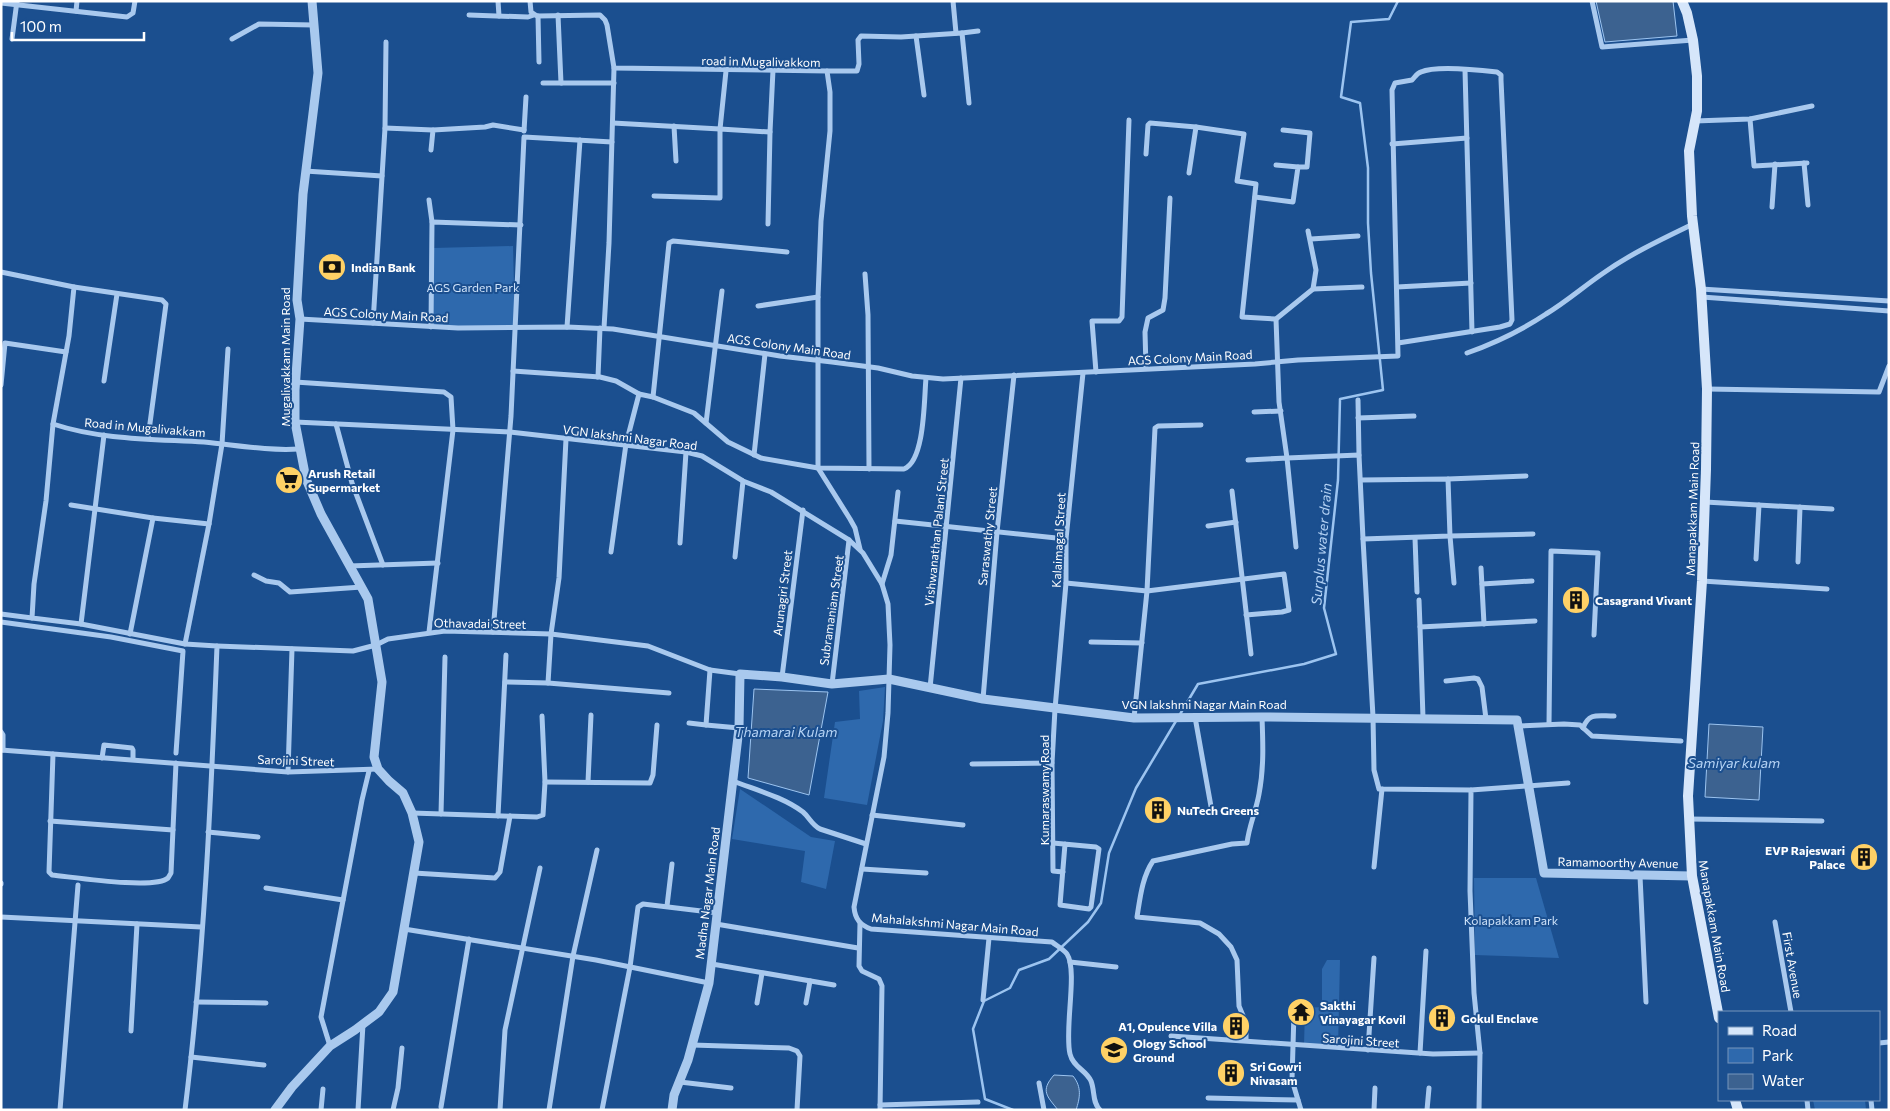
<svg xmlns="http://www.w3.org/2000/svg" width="1890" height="1111" viewBox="0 0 1890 1111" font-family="Commissioner,sans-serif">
<rect width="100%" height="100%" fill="#1b4f8f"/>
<g fill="#2e69ad">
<path d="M 513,246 L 515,327 L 432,326 L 433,248 Z"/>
<path d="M 885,687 L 883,721 L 867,805 L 824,798 L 835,722 L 860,719 L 859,691 Z"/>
<path d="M 740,789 L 811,837 L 835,841 L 826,889 L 801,882 L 805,851 L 732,839 Z"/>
<path d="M 1474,878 L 1536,878 L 1559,958 L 1475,955 Z"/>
<path d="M 1327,960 L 1340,960 L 1338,1049 L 1304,1046 L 1305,1008 L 1322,1007 L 1322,969 Z"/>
<path d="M 1813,1100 L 1865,1100 L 1866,1110 L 1815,1110 Z"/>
</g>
<g fill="#3c6290" stroke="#9cc4f0">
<path d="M 1596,1 L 1673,1 L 1677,36 L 1605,42 Z"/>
<path d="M 754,689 L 828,692 L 809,795 L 748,778 Z"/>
<path d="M 1709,724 L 1763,727 L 1759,800 L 1705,797 Z"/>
<path d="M 1054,1075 L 1073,1076 C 1082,1087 1080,1098 1076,1110 L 1058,1110 C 1047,1096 1040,1091 1054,1075 Z"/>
</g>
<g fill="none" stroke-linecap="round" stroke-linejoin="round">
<g stroke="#9cc4f0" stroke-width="2.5">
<path d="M 1179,716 L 1198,684 L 1304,664 L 1336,654 L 1324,608 L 1338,480 L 1340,399 L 1383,390 L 1371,273 L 1368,223 L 1368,168 L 1360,103 L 1341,97 L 1351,22 L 1389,19 L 1398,1"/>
<path d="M 1013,1110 L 985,1099 L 973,1029 L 984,1001 L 1010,988 L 1019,970 L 1049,959 L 1088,922 L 1101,903 L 1109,853 L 1136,788 L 1176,721"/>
</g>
<g stroke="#a9c9ee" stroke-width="5">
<path d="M 498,1 L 499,16"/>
<path d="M 530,1 L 531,12 L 537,16"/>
<path d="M 953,1 L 956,33"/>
<path d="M 1592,1 L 1602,47 L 1693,40"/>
<path d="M 1,3 L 127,17 L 133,13 L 135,1"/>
<path d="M 76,11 L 77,1"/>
<path d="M 469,15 L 528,17 L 534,15"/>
<path d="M 558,15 L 561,83"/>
<path d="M 538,16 L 600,15 L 605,20 L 607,25 L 614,68 L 827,71 L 830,92 L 830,131 L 821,221 L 818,297 L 818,468 L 850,519 L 855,528 L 860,549"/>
<path d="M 538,16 L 539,62"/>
<path d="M 962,33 L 978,31"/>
<path d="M 916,36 L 924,95"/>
<path d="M 12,39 L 17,1"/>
<path d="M 232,39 L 259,24 L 314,25"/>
<path d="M 1465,70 L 1472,332"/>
<path d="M 827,71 L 857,71 L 859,64 L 858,40 L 861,36 L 901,37 L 962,33 L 969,103"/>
<path d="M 543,83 L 614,83"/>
<path d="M 1750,119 L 1754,166 L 1807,163"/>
<path d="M 1695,121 L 1750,119 L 1812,106"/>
<path d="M 613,123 L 720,129 L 726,71"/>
<path d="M 674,126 L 676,161"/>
<path d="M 385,128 L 433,130"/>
<path d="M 1283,130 L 1310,133 L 1307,167 L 1298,167"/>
<path d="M 524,131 L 526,97"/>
<path d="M 1392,144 L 1467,138"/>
<path d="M 431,150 L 433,130 L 485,127 L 493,125 L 524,130"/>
<path d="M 1146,154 L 1148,125 L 1150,123 L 1196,127"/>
<path d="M 1804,163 L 1808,205"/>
<path d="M 305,171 L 382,176"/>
<path d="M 1189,173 L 1196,127 L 1244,134 L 1237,181 L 1256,184 L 1242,317 L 1276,319 L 1313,289 L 1316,270 L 1308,231"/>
<path d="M 654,196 L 720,198 L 720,129 L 770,132 L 773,70"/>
<path d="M 1255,197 L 1293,202 L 1298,167 L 1276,165"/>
<path d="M 429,200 L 432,222"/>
<path d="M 1772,207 L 1775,164"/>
<path d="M 768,224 L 770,132"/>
<path d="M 1311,239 L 1358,236"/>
<path d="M 1,272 L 74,287 L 69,336 L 53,424 C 101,440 155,439 204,442 C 236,445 267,451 299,449"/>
<path d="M 865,274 L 868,315 L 869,469"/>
<path d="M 74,287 L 162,300 L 166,304 L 148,438"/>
<path d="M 1397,287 L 1471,283"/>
<path d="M 1313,289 L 1362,287"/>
<path d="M 1701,289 L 1889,301"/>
<path d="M 1702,297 L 1889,311"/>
<path d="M 758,306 L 818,297"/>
<path d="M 300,319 L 458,328 L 567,327 L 613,329 L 780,356 L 832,362 L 878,368 L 912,376 L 943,379 L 1255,364 L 1298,360 L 1398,356 L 1392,90 L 1395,83 L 1412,80 C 1415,77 1417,73 1421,72 C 1436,65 1480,70 1497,72 L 1501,75 L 1501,80 L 1512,320 L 1510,324 L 1500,327 L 1398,343"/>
<path d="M 1276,319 L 1279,402 L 1287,458 L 1359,455 L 1363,539 L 1450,536 L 1448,479 L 1361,480"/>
<path d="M 373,323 L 385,128 L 386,42"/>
<path d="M 431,327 L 432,222 L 521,225"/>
<path d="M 567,327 L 580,140"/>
<path d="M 604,328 L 609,243 L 614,68"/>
<path d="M 1467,353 C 1495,343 1522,330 1546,314 C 1566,302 1583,287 1602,274 C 1630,254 1662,239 1693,224"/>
<path d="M 1146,368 L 1145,332 L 1148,318 L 1163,310 L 1165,298 L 1170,198"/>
<path d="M 513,371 L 600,377 L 616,381 L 639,394"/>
<path d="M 1096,372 L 1092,321 L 1119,321 L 1122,317 L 1129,120"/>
<path d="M 598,377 L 600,328"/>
<path d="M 104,381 L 117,294"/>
<path d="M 295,382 L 444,392 L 451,397 L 453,430 L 429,632"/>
<path d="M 1,385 L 5,343 L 66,352"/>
<path d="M 1707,389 L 1879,392 L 1889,366"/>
<path d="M 653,397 L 694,413 L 728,442 L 761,458 L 818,468 L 904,469 C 925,461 924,399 926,378"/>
<path d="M 1358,400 L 1359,455"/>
<path d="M 1254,412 L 1281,411"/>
<path d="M 1358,418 L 1414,416"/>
<path d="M 295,422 L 510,432 L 686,452 L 702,456 L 743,481 L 771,492 L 849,540 L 863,553 L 882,584 L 888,604 L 890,645 L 888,713 L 884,757 L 854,907 C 855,919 860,925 871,929 L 1052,942 C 1057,946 1063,949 1067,954 C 1078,971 1064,1030 1070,1054 C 1073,1067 1086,1070 1091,1081 C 1095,1091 1092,1102 1100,1110"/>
<path d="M 706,423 L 722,291"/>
<path d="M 53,424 L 46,501 L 34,584 L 32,618 L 81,624"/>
<path d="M 336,424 L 352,483 L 383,565"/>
<path d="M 104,435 L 81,624 L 185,644 L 217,646 C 211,801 204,956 185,1110"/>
<path d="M 754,455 L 765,354"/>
<path d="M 1248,460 L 1287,458 L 1296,547"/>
<path d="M 1448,479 L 1526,476"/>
<path d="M 1232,491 L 1251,654"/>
<path d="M 1705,502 L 1832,509"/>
<path d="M 71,505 L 153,518 L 209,524 L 222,444 L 228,349"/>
<path d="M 895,521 L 1066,539"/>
<path d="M 1208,526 L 1236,522"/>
<path d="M 1415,538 L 1417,592"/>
<path d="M 1363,539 L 1373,717 L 1374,770 L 1379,789 L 1471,790"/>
<path d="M 680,543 L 686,452"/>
<path d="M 611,552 L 626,444 L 639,394 L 653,397 L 669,243 L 673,241 L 787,252"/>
<path d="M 735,557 L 743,481"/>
<path d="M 1756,559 L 1759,505"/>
<path d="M 1798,562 L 1800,507"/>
<path d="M 349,566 L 438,563"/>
<path d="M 1481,568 L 1484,624"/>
<path d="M 254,575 L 266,581 L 279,583 L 290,592 L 362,587"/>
<path d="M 1702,581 L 1827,589"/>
<path d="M 1066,583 L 1147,591 L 1284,574 L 1289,610 L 1282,612 L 1246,615"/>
<path d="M 1454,583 L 1450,536 L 1533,534"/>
<path d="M 882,584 L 891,555 L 898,492"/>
<path d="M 1482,584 L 1532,581"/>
<path d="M 1419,600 L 1420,627 L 1535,621"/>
<path d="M 1,614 L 32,618"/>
<path d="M 1,622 L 111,637 L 183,651 L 176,753"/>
<path d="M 1420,627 L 1423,718"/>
<path d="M 493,632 L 511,416 L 524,137 L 612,142"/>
<path d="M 130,634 L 153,518"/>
<path d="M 1091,642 L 1142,643"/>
<path d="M 185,644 L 209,524"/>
<path d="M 217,646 L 353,651 L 376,645 L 388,639 L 445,631 L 551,634 L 648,646 L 710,670 L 740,674"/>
<path d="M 710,670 L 706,725 L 739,728"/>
<path d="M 782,677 L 803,510"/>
<path d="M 1446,681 L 1474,678 L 1478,679 L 1482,687 L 1486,719"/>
<path d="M 505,682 L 548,683 L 669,693"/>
<path d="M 548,683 L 551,634 L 559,578 L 566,439"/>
<path d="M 832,684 L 849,540"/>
<path d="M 930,688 L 961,378"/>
<path d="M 983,699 L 997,532 L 1014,375"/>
<path d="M 1195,717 L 1212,812"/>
<path d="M 1134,718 L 1147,591 L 1155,428 L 1158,426 L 1201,425"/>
<path d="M 689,723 L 706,725"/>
<path d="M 1549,724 L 1551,551 L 1598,553 L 1594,635"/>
<path d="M 1518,726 L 1564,724 L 1580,725 L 1592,736 L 1681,741"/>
<path d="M 1583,728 C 1589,712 1598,716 1614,716"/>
<path d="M 1,732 L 3,735 L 3,750"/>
<path d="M 1,750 L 288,772 L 378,769"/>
<path d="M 53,754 L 49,872 L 52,875 C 73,877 154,890 168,878 L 171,873 L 176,763"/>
<path d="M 102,758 L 104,745 L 132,748 L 133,750 L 133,759"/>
<path d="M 972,764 L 1052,763"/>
<path d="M 288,772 L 292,649"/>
<path d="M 733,781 C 756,790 783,797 803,812 C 809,817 812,825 820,829 L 866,844"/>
<path d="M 545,782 L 650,783 L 653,775 L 657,725"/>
<path d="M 588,782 L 591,715"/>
<path d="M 412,813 L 537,817 L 543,815 L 545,782 L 542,716"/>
<path d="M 441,814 L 445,657"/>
<path d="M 872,815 L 963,825"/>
<path d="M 498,816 L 506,655"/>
<path d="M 1688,819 L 1822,821"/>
<path d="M 50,821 L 173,830"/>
<path d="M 208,832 L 258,837"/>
<path d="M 1053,843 L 1096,847 L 1099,849 L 1091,907 L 1089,909 L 1060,905 L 1065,844"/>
<path d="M 1374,867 L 1382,789"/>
<path d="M 862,869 L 926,873"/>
<path d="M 1063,872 L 1053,871 L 1052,763 L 1055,709 L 1066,583 L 1066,539 L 1083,373"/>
<path d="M 414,873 L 495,878 L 500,872 L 510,816"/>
<path d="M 1640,876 L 1646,1002"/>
<path d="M 1,884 L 1,883"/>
<path d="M 266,888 L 343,900"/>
<path d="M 667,906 L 672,864"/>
<path d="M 1,917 L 201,927"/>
<path d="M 1775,922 L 1791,1012"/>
<path d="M 860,923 L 859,966 L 862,971 L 879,979 L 882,986 L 880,1110"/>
<path d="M 716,924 L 858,948"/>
<path d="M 404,929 L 596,960 L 709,983"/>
<path d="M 1070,962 L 1116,967"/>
<path d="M 712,964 L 834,985"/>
<path d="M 983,1000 L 989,938"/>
<path d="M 196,1002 L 266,1003"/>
<path d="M 757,1003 L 762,973"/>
<path d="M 806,1003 L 810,981"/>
<path d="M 1294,1012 L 1292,1080 L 1301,1110"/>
<path d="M 131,1031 L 137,924"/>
<path d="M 1171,1036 L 1433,1054 L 1480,1053"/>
<path d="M 1246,1040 L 1246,1023 L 1239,1006 L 1237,960 L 1231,947 L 1219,934 L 1200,923 L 1137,917 C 1140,899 1142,877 1153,861 L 1232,844 L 1247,843 C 1249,826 1256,811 1259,794 C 1264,768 1263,743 1262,717"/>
<path d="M 1879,1043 L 1889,1042"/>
<path d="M 692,1045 L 789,1048 L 797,1051 L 800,1056 L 797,1110"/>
<path d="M 330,1046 L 321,1017 L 362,800 L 369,771"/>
<path d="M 1368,1050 L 1374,958"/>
<path d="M 1420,1053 L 1426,951"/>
<path d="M 191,1057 L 264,1065"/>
<path d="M 680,1082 L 731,1088"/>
<path d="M 1039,1083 L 1044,1110"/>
<path d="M 1208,1098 L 1298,1100"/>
<path d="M 1807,1100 L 1808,1110"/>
<path d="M 1871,1100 L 1872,1110"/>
<path d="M 880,1105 L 978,1102"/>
<path d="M 441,1107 L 469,939"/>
<path d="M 60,1110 L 78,885"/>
<path d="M 321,1110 L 323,1089"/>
<path d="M 358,1110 L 363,1024"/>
<path d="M 393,1110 L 398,1088 L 402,1048"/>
<path d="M 500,1110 L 505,1030 L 540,868"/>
<path d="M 549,1110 L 573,956 L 597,850"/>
<path d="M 602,1110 L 630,967 L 638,907 L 643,904 L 718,913"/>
<path d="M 1374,1110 L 1375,1088"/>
<path d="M 1427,1110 L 1429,1088"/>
<path d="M 1479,1110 L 1480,1053 L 1474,993 L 1470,891 L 1471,790 L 1568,783"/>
</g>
<g stroke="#a9c9ee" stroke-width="9">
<path d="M 275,1110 L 292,1087 L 330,1046 L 355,1030 L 379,1012 L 393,992 L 419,842 L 412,813 L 403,793 L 389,781 L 378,769 L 374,757 L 382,682 L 368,599 L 321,514 L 306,479 L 295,422 L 295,390 L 300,319 L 297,300 L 303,194 L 318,73 L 312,1"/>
<path d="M 672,1110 L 674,1095 L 688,1060 L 709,983 L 739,728 L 740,674 L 782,677 L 832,684 L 889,679 L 983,699 L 1134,718 L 1262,717 L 1517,720 L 1544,873 L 1692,876"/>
</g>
<g stroke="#d6e6fa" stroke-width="10">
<path d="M 1682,1 L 1687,13 L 1693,40 L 1697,76 L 1697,111 L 1689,151 L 1692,216 L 1701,289 L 1707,389 L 1706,469 L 1702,581 L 1688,796 L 1692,876 L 1719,1018"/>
<path d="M 1735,1100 L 1738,1110"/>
</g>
</g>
<defs>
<symbol id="bank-disc" viewBox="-11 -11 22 22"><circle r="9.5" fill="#ffd166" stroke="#1b4f8f"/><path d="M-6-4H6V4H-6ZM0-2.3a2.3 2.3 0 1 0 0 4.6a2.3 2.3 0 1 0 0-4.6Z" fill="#111"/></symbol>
<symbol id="supermarket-disc" viewBox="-11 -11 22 22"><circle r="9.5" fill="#ffd166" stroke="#1b4f8f"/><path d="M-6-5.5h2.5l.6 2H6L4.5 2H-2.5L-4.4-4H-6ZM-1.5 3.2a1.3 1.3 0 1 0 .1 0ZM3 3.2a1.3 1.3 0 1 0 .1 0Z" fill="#111"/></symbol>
<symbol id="building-disc" viewBox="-11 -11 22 22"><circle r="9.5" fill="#ffd166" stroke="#1b4f8f"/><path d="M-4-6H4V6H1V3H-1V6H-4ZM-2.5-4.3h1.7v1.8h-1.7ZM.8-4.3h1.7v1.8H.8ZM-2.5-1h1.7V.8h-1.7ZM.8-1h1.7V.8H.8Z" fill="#111"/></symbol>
<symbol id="temple-disc" viewBox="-11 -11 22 22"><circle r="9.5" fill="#ffd166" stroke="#1b4f8f"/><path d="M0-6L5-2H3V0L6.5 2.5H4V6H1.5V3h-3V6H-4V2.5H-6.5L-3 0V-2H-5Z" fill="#111"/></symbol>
<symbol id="school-disc" viewBox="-11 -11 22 22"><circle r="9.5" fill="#ffd166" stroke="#1b4f8f"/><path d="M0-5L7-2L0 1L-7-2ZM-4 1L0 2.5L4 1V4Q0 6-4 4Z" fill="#111"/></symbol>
</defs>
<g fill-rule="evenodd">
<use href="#bank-disc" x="316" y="251" width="32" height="32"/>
<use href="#supermarket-disc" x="273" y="464" width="32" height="32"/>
<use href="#building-disc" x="1560" y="584" width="32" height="32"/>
<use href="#building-disc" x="1142" y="794" width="32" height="32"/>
<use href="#building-disc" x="1848" y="841" width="32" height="32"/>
<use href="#temple-disc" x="1285" y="996" width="32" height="32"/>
<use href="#building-disc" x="1426" y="1002" width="32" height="32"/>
<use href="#building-disc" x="1220" y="1010" width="32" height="32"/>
<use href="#school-disc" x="1098" y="1034" width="32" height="32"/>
<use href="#building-disc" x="1215" y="1057" width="32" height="32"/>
</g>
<g text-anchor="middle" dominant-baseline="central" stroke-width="4" stroke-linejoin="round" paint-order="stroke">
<g font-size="12" fill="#fff" stroke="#1b4f8f">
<text transform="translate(761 61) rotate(1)">road in Mugalivakkom</text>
<text transform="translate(386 314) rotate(3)">AGS Colony Main Road</text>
<text transform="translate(789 346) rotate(8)">AGS Colony Main Road</text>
<text transform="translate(285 357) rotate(-90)">Mugalivakkam Main Road</text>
<text transform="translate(1190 357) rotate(-3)">AGS Colony Main Road</text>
<text transform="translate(145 427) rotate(5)">Road in Mugalivakkam</text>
<text transform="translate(630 437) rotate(7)">VGN lakshmi Nagar Road</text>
<text transform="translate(1692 509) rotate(-88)">Manapakkam Main Road</text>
<text transform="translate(936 532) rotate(-84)">Vishwanathan Palani Street</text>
<text transform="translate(987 536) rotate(-84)">Saraswathy Street</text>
<text transform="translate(1058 540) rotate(-87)">Kalaimagal Street</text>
<text transform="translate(782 593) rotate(-83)">Arunagiri Street</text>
<text transform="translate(831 610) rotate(-82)">Subramaniam Street</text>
<text transform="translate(480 623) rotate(1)">Othavadai Street</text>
<text x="1204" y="704">VGN lakshmi Nagar Main Road</text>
<text transform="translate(296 760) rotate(2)">Sarojini Street</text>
<text transform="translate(1044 790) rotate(-90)">Kumaraswamy Road</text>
<text transform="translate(1618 862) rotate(1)">Ramamoorthy Avenue</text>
<text transform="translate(707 893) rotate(-83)">Madha Nagar Main Road</text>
<text transform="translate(955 924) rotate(5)">Mahalakshmi Nagar Main Road</text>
<text transform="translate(1715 926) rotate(80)">Manapakkam Main Road</text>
<text transform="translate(1793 965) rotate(80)">First Avenue</text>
<text transform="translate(1361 1040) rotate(4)">Sarojini Street</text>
</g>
<g font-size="12" font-weight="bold" fill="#fff" stroke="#1b4f8f" text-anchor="start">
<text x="351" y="267">Indian Bank</text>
<text x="308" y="473">Arush Retail<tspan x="308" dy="14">Supermarket</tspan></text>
<text x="1595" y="600">Casagrand Vivant</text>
<text x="1177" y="810">NuTech Greens</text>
<text x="1845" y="850" text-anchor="end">EVP Rajeswari<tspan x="1845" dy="14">Palace</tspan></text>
<text x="1320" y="1005">Sakthi<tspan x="1320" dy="14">Vinayagar Kovil</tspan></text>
<text x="1461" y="1018">Gokul Enclave</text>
<text x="1217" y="1026" text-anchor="end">A1, Opulence Villa</text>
<text x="1133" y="1043">Ology School<tspan x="1133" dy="14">Ground</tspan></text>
<text x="1250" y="1066">Sri Gowri<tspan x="1250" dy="14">Nivasam</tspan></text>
</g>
<g font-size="12" fill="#cfe3fa" stroke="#1b4f8f">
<text x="473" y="287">AGS Garden Park</text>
<text x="1511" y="920">Kolapakkam Park</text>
</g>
<g font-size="14" font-style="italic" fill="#b5d3f5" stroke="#1b4f8f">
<text transform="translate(1321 544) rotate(-85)">Surplus water drain</text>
<text x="786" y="731">Thamarai Kulam</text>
<text x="1734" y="762">Samiyar kulam</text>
</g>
</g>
<rect width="1890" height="1111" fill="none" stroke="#ffffff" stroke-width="5"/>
<rect x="1718" y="1011" width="162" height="90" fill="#1b4f8f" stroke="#7695bc"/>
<rect x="1728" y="1027" width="25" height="8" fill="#d6e6fa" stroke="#7695bc"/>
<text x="1762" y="1036" font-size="15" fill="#ffffff">Road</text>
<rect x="1728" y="1048" width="25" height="15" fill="#2e69ad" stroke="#7695bc"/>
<text x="1762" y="1061" font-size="15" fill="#ffffff">Park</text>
<rect x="1728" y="1074" width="25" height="15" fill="#3c6290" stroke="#7695bc"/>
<text x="1762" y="1086" font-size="15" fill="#ffffff">Water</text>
<path d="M12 32v8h132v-8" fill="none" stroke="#ffffff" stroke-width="2.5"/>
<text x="20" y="32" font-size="15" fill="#ffffff" stroke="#1b4f8f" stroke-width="4" paint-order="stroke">100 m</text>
</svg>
